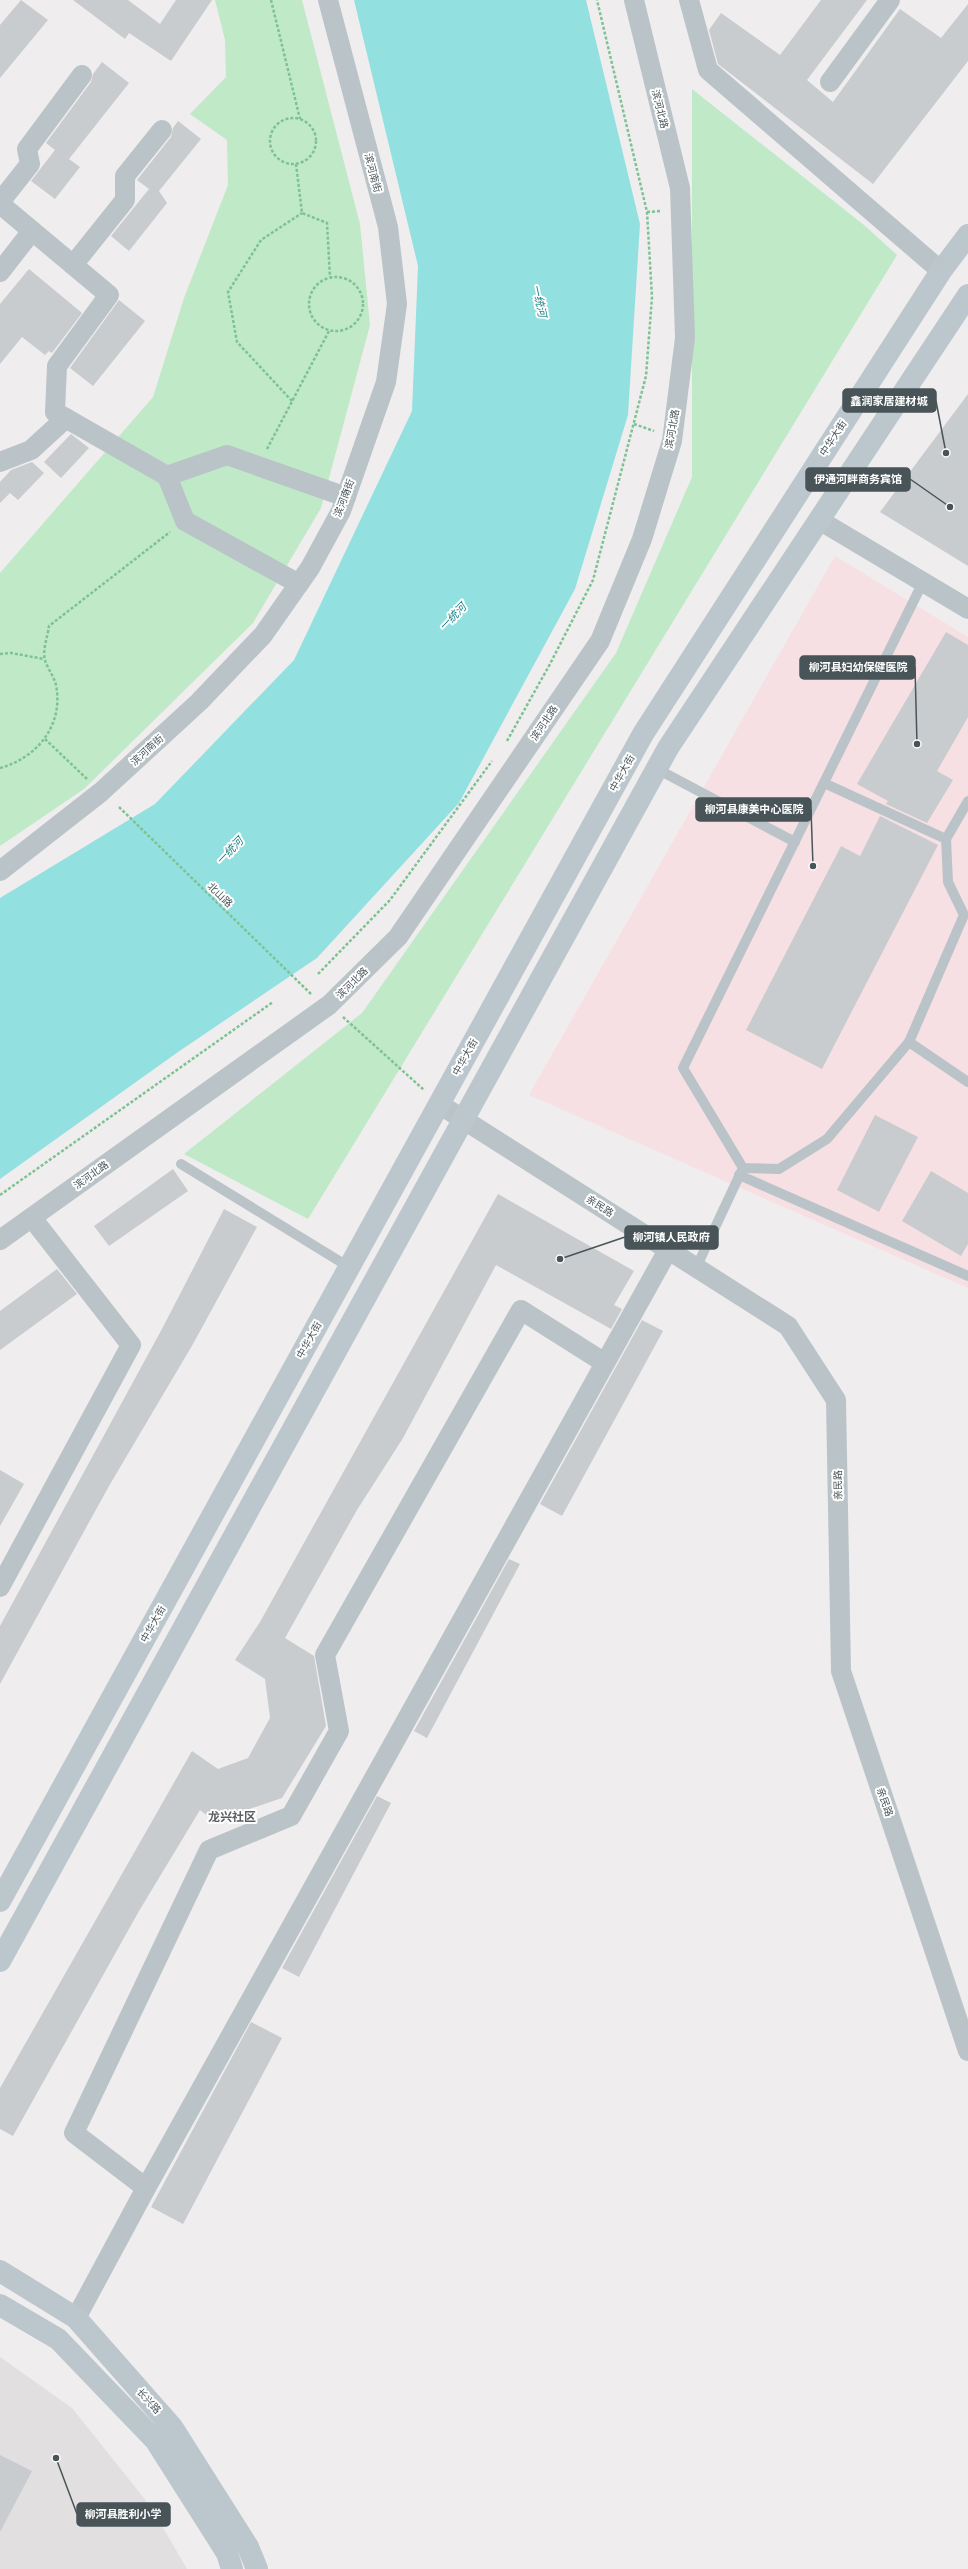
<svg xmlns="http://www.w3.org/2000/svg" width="968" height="2569" viewBox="0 0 968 2569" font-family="'Roboto Condensed','Noto Sans SC',sans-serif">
<rect width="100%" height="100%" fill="#f0edee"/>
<path fill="#e1dfdf" d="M 0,2357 L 72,2408 L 151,2507 L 187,2569 L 0,2569 Z"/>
<path fill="#f7e0e3" d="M 835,556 L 968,637 L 968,1288 L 529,1095 Z"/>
<g fill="#c0e9c8">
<path d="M 215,0 L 302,0 L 360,224 L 370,325 L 321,508 L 253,623 L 84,789 L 0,846 L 0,573 L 153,397 L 184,298 L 228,185 L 227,140 L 190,114 L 226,77 L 225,40 Z"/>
<path d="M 692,89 L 864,225 L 897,255 L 308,1219 L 184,1154 L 362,1013 L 616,653 L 692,477 Z"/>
</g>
<path fill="#93e0e0" d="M 354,0 L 586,0 L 640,224 L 628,415 L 575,589 L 459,803 L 317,958 L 178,1052 L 0,1179 L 0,898 L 155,804 L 294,660 L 412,411 L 418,266 Z"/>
<g fill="#c8ccce">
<path d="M 21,0 L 48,20 L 0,78 L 0,25 Z"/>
<path d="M 73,0 L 128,0 L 160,24 L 176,0 L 212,0 L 171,61 L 129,33 L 125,39 Z"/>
<path d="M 821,0 L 867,0 L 807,80 L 833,102 L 900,9 L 941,38 L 968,4 L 968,61 L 873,184 L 718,64 L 709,30 L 721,13 L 780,55 Z"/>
<path d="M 102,62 L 129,83 L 69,159 L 80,167 L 55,199 L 31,181 L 55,150 L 46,143 L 91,82 L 93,74 Z"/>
<path d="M 178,121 L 201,139 L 159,191 L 167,203 L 129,251 L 111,236 L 149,189 L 137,180 L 171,137 L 173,128 Z"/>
<path d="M 29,269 L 82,313 L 52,353 L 49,351 L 45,355 L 22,337 L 0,364 L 0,304 Z"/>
<path d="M 119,300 L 145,321 L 93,386 L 70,368 Z"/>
<path d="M 968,394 L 968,566 L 880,512 Z"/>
<path d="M 71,434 L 89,448 L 61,478 L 44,462 Z"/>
<path d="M 32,462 L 44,473 L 18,500 L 10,493 L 0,503 L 0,482 L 11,470 Z"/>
<path d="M 946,632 L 968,645 L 968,717 L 937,771 L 953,780 L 927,823 L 886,804 L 888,801 L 857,784 Z"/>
<path d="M 880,816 L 938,845 L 822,1069 L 746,1030 L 841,846 L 860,856 Z"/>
<path d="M 875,1115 L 918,1137 L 879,1212 L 837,1190 Z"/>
<path d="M 173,1169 L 188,1191 L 109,1246 L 94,1226 Z"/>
<path d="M 931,1171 L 968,1193 L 968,1244 L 961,1256 L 902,1221 Z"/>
<path d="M 498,1194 L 634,1271 L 614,1305 L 622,1309 L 611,1329 L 496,1265 L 403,1438 L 357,1510 L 285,1638 L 314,1656 L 326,1726 L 282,1798 L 214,1821 L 200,1810 L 139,1911 L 13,2136 L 0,2129 L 0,2088 L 192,1751 L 218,1769 L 248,1758 L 270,1718 L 265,1679 L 235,1660 L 260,1622 Z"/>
<path d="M 224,1209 L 257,1227 L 193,1344 L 109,1486 L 0,1684 L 0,1626 L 163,1327 Z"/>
<path d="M 57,1269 L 77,1294 L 0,1350 L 0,1311 Z"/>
<path d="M 642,1320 L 663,1331 L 562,1516 L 540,1504 Z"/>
<path d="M 0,1470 L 24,1484 L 0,1526 Z"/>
<path d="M 509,1559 L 520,1564 L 427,1738 L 414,1731 Z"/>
<path d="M 377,1796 L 391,1803 L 299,1977 L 282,1968 Z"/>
<path d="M 251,2022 L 282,2038 L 183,2224 L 151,2207 Z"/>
<path d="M 0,2455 L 32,2471 L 0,2532 Z"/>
</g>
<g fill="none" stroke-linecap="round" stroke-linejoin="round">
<g stroke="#7dc292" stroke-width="2.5" stroke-dasharray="3 2" stroke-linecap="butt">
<path d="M 271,0 L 300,119"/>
<circle cx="293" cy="141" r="23"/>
<path d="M 296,164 L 302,213 L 327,223 L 330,277"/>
<path d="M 647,212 L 661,211"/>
<circle cx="336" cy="304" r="27"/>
<path d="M 292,401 L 237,342 L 228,292 L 261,240 L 302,213"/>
<path d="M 634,424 L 654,431"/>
<path d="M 267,449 L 329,331"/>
<path d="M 0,654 L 11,653 L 44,659"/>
<path d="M 45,739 L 87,779"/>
<path d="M 507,741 L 550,664 L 593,580 L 646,376 L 652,297 L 647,212 L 597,0"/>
<path d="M 0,768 C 37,758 64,725 56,685 C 54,676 47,668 45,660 C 42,651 48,635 49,626 L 170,532"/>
<path d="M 318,974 L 390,900 L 492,761"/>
<path d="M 343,1017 L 424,1090"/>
<path d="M 0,1195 L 273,1002"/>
</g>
<g stroke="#bac4c8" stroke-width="10">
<path d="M 923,582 L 683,1068 L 743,1168 L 779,1169 L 827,1139 L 909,1042 L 968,1082"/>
<path d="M 657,769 L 795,842"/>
<path d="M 824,783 L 946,839"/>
<path d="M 909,1042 L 964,915 L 948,882 L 946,839 L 968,801"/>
<path d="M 181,1164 L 349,1267"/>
<path d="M 739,1175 L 968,1276"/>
<path d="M 696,1268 L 742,1170"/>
</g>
<g stroke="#bac4c8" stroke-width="20">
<path d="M 689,0 L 708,70 L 941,271"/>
<path d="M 830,82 L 890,0"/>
<path d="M 0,202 L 30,164 L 27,149 L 82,75"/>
<path d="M 0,204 L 109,295 L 57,366 L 55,412 L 167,476 L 185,521 L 299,584"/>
<path d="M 73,265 L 125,200 L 125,176 L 162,130"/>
<path d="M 0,272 L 32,231"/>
<path d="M 0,462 L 31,450 L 66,418"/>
<path d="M 167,476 L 227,455 L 346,497"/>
<path d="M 819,520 L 968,609"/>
<path d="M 0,871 L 101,792 L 199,702 L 263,635 L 310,568 L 341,511 L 386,382 L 397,304 L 388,227 L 328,0"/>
<path d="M 439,1104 L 788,1326 L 836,1400 L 841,1671 L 968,2051"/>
<path d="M 0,1240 L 329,1005 L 398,937 L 600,641 L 642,539 L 672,441 L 685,338 L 680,188 L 634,0"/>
<path d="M 0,1587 L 131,1345 L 32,1218"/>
<path d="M 146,2188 L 74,2133 L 209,1850 L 291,1816 L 339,1731 L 325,1655 L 521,1310 L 605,1363"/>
<path d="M 76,2318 L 146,2188 L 668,1250"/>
</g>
<g stroke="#bbc7cd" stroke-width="22">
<path d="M 0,1901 L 643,734 L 941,271 L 968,235"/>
<path d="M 0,1961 L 668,748 L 968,295"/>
<path d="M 0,2271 L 76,2318 L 172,2427 L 248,2547 L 257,2569"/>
<path d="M 0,2305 L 58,2339 L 156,2441 L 227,2553 L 232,2569"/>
</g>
<path stroke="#7dc292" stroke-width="2.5" stroke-dasharray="3 2" stroke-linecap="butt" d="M 119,807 L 311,994"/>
</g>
<g text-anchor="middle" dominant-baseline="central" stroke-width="4" stroke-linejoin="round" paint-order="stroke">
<g font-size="10" fill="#485458" stroke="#fff">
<text transform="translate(660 109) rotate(76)">滨河北路</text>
<text transform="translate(373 173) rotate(75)">滨河南街</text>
<text transform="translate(672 429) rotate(-80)">滨河北路</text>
<text transform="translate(833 438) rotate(-57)">中华大街</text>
<text transform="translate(344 498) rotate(-69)">滨河南街</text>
<text transform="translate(544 723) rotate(-56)">滨河北路</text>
<text transform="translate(147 750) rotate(-42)">滨河南街</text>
<text transform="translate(622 773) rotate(-61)">中华大街</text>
<text transform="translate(220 895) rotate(44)">北山路</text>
<text transform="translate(352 983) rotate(-45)">滨河北路</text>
<text transform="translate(465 1057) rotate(-61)">中华大街</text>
<text transform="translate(91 1175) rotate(-36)">滨河北路</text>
<text transform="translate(600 1206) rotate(33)">亲民路</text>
<text transform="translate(309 1340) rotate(-61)">中华大街</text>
<text transform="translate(838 1485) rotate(-91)">亲民路</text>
<text transform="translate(153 1624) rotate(-61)">中华大街</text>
<text transform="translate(885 1802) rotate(71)">亲民路</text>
<text transform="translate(149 2401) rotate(48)">长兴路</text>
</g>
<g font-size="11" font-style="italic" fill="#1b8182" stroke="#fff">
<text transform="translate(539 301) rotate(78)">一统河</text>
<text transform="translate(453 617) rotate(-46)">一统河</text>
<text transform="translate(230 851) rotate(-46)">一统河</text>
</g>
<g font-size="12" font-weight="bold" fill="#5b5f61" stroke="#fff">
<text x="232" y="1817">龙兴社区</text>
</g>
</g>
<path fill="none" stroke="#485458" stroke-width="1.5" d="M946 453L936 401M950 507L910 479M917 744L915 667M813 866L811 809M560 1259L625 1237M56 2458L77 2514"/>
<g fill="#485458" stroke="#fff" stroke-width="1.5">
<circle cx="946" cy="453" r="4"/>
<circle cx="950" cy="507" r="4"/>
<circle cx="917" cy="744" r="4"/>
<circle cx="813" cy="866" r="4"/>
<circle cx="560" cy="1259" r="4"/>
<circle cx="56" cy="2458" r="4"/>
</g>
<g fill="#485458" stroke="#485458" stroke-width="1.5">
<rect x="843" y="389" width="93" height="23" rx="4"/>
<rect x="806" y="468" width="104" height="23" rx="4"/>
<rect x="800" y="656" width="115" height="23" rx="4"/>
<rect x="696" y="798" width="115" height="23" rx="4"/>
<rect x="625" y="1226" width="93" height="23" rx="4"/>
<rect x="77" y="2503" width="93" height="23" rx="4"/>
</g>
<g font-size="11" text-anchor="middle" font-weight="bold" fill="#fff">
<text x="889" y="405">鑫润家居建材城</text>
<text x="858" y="483">伊通河畔商务宾馆</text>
<text x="858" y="671">柳河县妇幼保健医院</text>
<text x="754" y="813">柳河县康美中心医院</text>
<text x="671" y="1241">柳河镇人民政府</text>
<text x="123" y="2518">柳河县胜利小学</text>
</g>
</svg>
